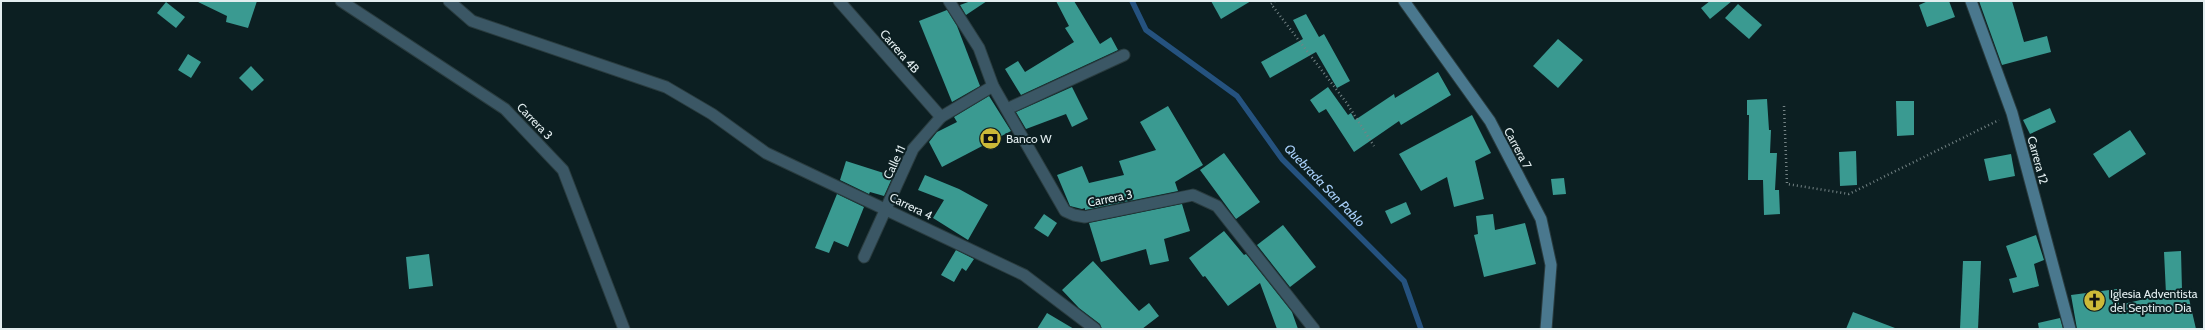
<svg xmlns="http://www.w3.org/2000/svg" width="2205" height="330" viewBox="0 0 2205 330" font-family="Cabin,sans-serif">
<rect width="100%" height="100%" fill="#0c1f22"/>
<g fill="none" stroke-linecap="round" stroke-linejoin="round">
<path stroke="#25527f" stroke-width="5.5" d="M 1132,1 L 1146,30 L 1237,96 L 1282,159 L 1404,281 L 1421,329"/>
</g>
<g fill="#3a9a91">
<path d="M 196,1 L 257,1 L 248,28 L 226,22 L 227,16 Z"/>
<path d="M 971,1 L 987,1 L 966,15 L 960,5 Z"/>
<path d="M 1056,1 L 1074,1 L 1100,44 L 1111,37 L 1118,50 L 1021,95 L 1005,69 L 1018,61 L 1025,72 L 1074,42 L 1065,28 L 1069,26 Z"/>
<path d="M 1211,1 L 1251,1 L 1221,19 Z"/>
<path d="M 1710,1 L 1732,1 L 1710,19 L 1701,8 Z"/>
<path d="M 1928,1 L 1949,1 L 1955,17 L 1927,27 L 1919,5 Z"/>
<path d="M 1979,1 L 2012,1 L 2024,42 L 2047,36 L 2051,52 L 2002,65 Z"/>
<path d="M 166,2 L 185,17 L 176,28 L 157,13 Z"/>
<path d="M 1738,4 L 1762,25 L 1749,39 L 1725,18 Z"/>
<path d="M 947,10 L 957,26 L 980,86 L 952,102 L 919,21 Z"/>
<path d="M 1306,14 L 1319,37 L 1324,34 L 1350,81 L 1337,88 L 1316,52 L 1270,78 L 1261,62 L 1303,39 L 1293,20 Z"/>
<path d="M 1558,39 L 1583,60 L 1558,88 L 1533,66 Z"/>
<path d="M 188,54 L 201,62 L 191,78 L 178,70 Z"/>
<path d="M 251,66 L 264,80 L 252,91 L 239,78 Z"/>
<path d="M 1438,72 L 1451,95 L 1401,125 L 1399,121 L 1354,152 L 1326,109 L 1319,113 L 1310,100 L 1328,87 L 1348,115 L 1351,113 L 1355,120 L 1394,94 L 1395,98 Z"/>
<path d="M 1072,87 L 1088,119 L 1072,127 L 1066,114 L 1026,129 L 1016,112 Z"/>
<path d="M 989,96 L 1011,131 L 942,167 L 929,142 L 937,132 L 957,122 L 954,117 Z"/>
<path d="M 1767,99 L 1769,130 L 1771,130 L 1770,153 L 1777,153 L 1775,190 L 1779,190 L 1780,214 L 1764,215 L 1763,180 L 1748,180 L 1749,115 L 1747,115 L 1747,100 Z"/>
<path d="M 1896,101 L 1914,101 L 1914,135 L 1897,136 Z"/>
<path d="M 1168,106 L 1203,165 L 1175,182 L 1178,191 L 1085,210 L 1085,208 L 1082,209 L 1070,206 L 1057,175 L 1082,166 L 1089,183 L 1124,175 L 1119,161 L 1156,150 L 1140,122 Z"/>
<path d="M 2050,108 L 2056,122 L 2030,134 L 2023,120 Z"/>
<path d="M 1472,115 L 1491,153 L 1475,161 L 1484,199 L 1454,207 L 1447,177 L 1421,191 L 1399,154 Z"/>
<path d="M 2130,130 L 2146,154 L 2109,178 L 2093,154 Z"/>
<path d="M 1856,151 L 1857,185 L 1840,186 L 1839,152 Z"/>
<path d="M 1224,153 L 1260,202 L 1236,219 L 1200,170 Z"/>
<path d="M 2011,154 L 2015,176 L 1989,181 L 1984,159 Z"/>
<path d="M 846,161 L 893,176 L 884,196 L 870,192 L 869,194 L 840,180 Z"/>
<path d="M 925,175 L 959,189 L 988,205 L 968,240 L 933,218 L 944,200 L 918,190 Z"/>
<path d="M 1564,178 L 1566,194 L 1553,195 L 1551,179 Z"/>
<path d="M 837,194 L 864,207 L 848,247 L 834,241 L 829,253 L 815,248 Z"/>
<path d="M 1406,202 L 1411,214 L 1391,224 L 1385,211 Z"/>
<path d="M 1182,204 L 1190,231 L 1164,239 L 1169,261 L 1150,265 L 1146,249 L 1101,262 L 1089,223 Z"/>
<path d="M 1044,214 L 1057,223 L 1048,237 L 1034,228 Z"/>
<path d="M 1493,214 L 1495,230 L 1525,223 L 1536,264 L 1484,277 L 1474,235 L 1478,234 L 1476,216 Z"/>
<path d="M 1283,225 L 1316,267 L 1290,287 L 1257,245 Z"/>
<path d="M 1224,231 L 1244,255 L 1246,254 L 1292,312 L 1298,329 L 1277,329 L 1260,283 L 1228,306 L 1205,276 L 1203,277 L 1189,258 Z"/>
<path d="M 2036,235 L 2044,260 L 2034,264 L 2039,286 L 2013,293 L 2009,279 L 2017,277 L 2006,246 Z"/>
<path d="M 956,250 L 974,259 L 966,271 L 962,268 L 954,282 L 941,275 Z"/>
<path d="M 2181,251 L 2182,290 L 2187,290 L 2196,329 L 2077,329 L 2071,295 L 2117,289 L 2119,305 L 2166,294 L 2164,252 Z"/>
<path d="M 429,254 L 433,286 L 409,289 L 406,257 Z"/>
<path d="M 1093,261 L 1139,311 L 1149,303 L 1159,316 L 1142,329 L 1102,329 L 1100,324 L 1079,308 L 1062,290 Z"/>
<path d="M 1963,261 L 1981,261 L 1978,329 L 1960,329 Z"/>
<path d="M 1853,312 L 1895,328 L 1895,329 L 1846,329 Z"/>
<path d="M 1047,313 L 1074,329 L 1037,329 Z"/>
<path d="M 2060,318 L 2063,329 L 2039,329 L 2038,323 Z"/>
</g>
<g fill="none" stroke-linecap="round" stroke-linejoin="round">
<defs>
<g id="minor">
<path d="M 449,1 L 472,21 L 666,87 L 712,114 L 766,153 L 1024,275 L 1095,329"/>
<path d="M 839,1 L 941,117"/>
<path d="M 1007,109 L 1124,55"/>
<path d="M 864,257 L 913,149 L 941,117 L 993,86"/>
</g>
<g id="tertiary">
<path d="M 341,1 L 505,109 L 563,170 L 624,329"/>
<path d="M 949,1 L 979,48 L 993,86 L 1065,211 L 1074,215 L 1085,217 L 1193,195 L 1217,206 L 1314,329"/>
</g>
<g id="secondary">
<path d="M 1404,1 L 1490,121 L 1541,219 L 1551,265 L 1546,329"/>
<path d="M 1971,1 L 2012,113 L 2070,329"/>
</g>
</defs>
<use href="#minor" stroke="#2a3c3f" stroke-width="13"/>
<use href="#tertiary" stroke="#2a3c3f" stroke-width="13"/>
<use href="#secondary" stroke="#2a3c3f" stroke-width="13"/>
<g stroke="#748385" stroke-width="2.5" stroke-dasharray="1 3" stroke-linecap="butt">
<path d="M 1275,1 L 1271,4 L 1346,102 L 1374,146"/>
<path d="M 1784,106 L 1787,184 L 1849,194 L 1999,120"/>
</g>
<use href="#minor" stroke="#3b5765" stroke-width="11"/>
<use href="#tertiary" stroke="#3b5765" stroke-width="11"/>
<use href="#secondary" stroke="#4a788e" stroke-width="11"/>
</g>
<defs>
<symbol id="bank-disc" viewBox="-11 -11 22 22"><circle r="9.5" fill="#cdb938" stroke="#0c1f22"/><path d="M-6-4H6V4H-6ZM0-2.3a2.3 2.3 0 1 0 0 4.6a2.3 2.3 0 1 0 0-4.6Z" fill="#111"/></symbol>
<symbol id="church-disc" viewBox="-11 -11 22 22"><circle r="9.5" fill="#cdb938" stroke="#0c1f22"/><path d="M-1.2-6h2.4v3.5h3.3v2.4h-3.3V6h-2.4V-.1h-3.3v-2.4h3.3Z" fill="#111"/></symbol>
</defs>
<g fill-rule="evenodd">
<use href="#bank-disc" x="978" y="126" width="25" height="25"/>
<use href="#church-disc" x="2082" y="288" width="25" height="25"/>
</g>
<g text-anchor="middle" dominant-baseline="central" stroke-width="4" stroke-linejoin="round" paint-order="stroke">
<g font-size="12" fill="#e2edef" stroke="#0c1f22">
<text transform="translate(900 51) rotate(49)">Carrera 4B</text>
<text transform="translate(535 121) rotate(46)">Carrera 3</text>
<text transform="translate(1518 148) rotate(62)">Carrera 7</text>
<text transform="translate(2038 160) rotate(75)">Carrera 12</text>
<text transform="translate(894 162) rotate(-65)">Calle 11</text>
<text transform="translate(1110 198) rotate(-11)">Carrera 3</text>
<text transform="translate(911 206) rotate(26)">Carrera 4</text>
</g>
<g font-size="12" fill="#e2edef" stroke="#0c1f22" text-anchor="start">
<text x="1006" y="138">Banco W</text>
<text x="2110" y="293">Iglesia Adventista<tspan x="2110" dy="14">del Septimo Dia</tspan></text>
</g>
<g font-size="13" font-style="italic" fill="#a8cff9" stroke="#0c1f22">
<text transform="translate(1325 185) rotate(46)">Quebrada San Pablo</text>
</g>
</g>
<rect width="2205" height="330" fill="none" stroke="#e2edef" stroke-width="4"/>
</svg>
